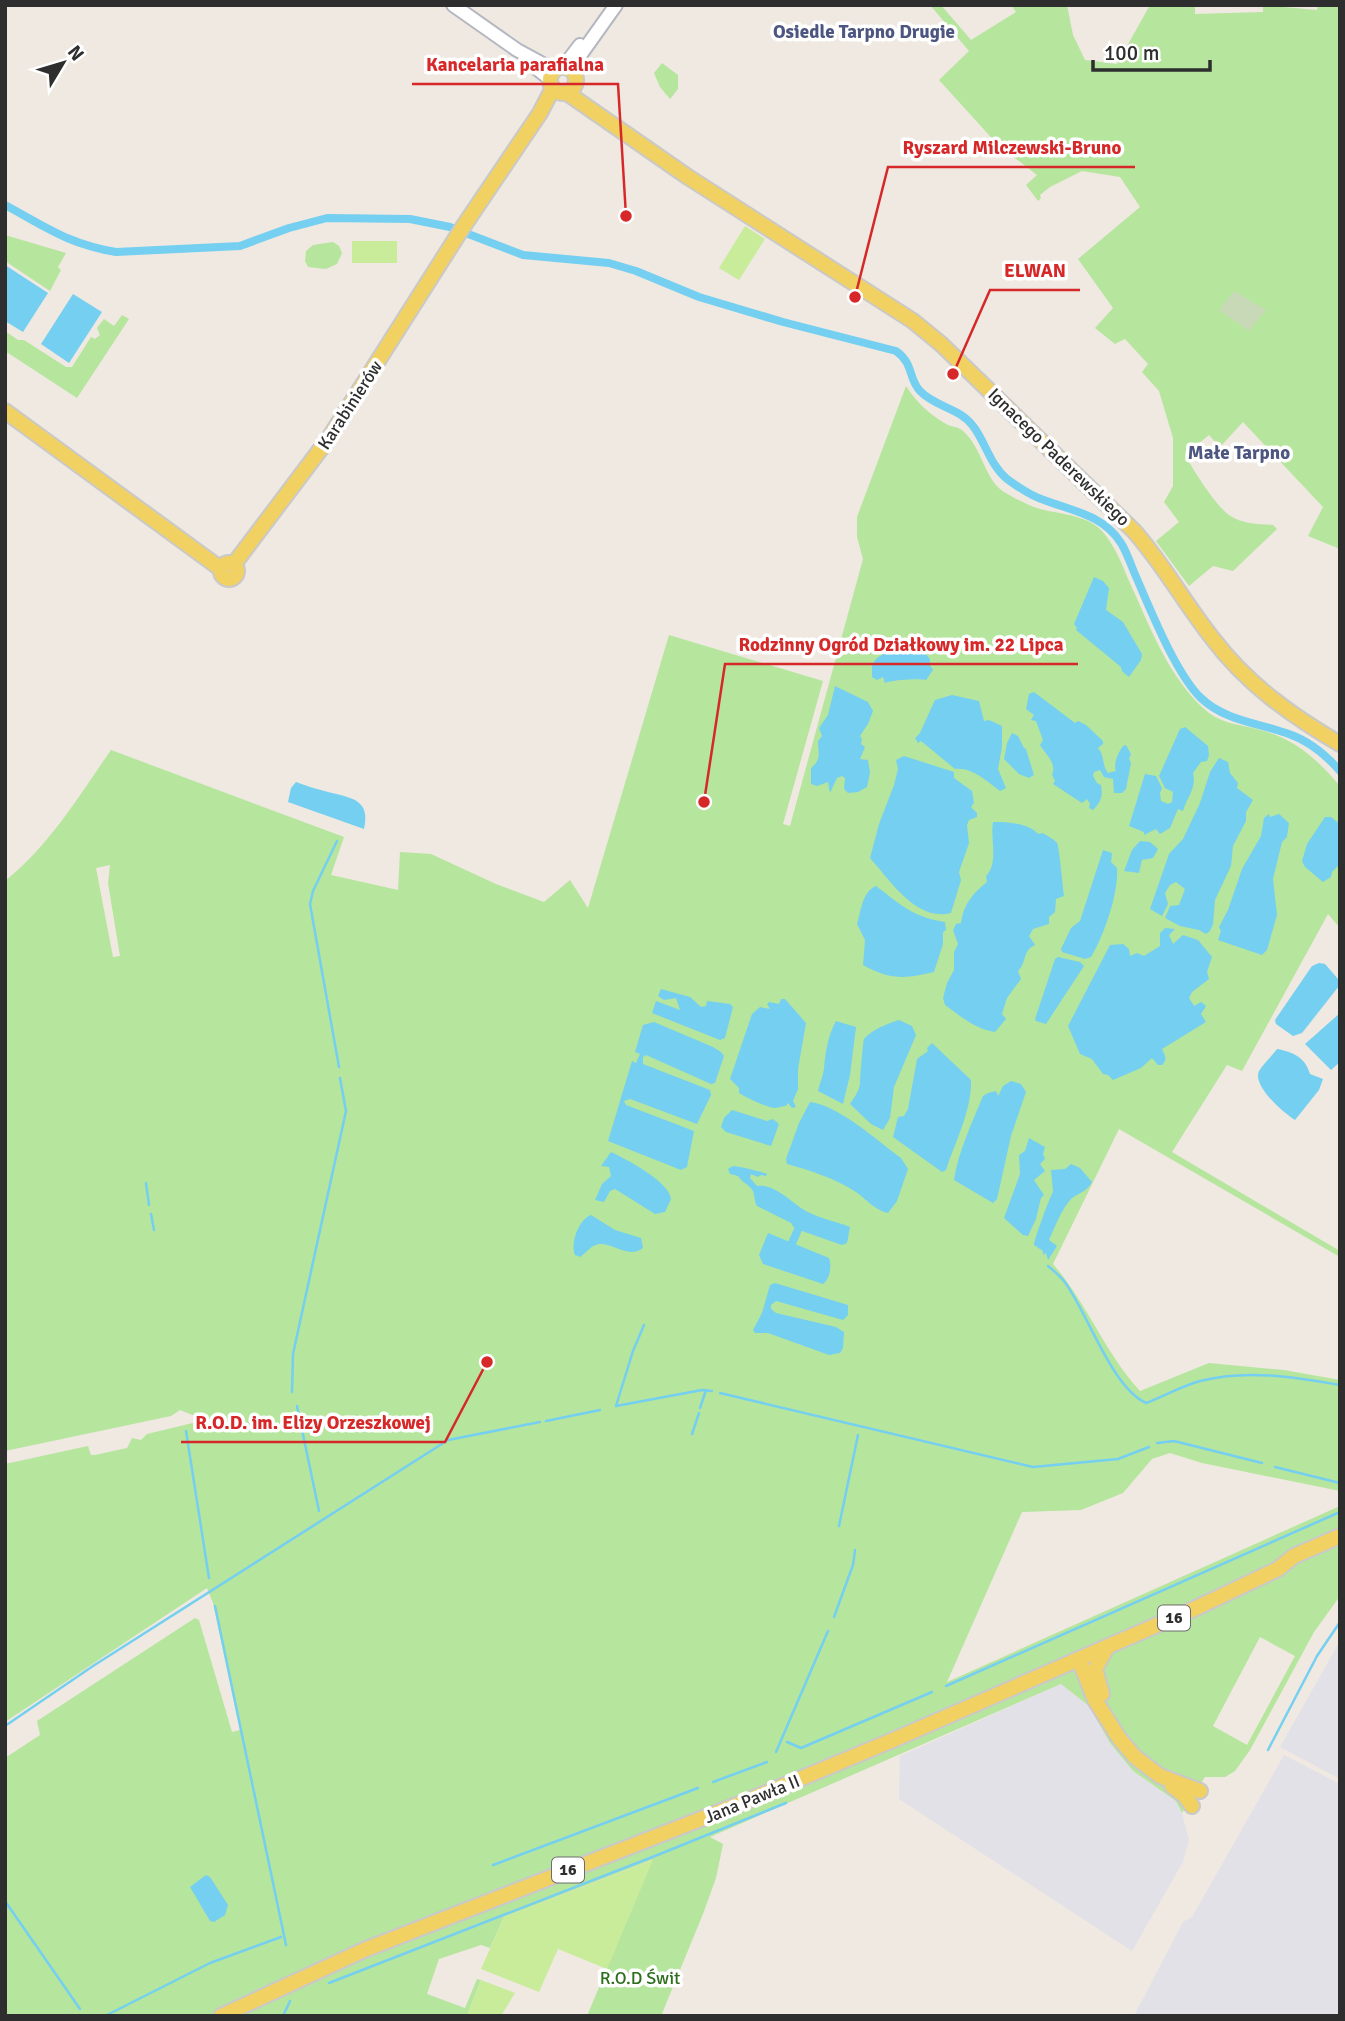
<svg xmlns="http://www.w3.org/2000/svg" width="1345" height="2021" viewBox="0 0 1345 2021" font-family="Signika,sans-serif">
<rect width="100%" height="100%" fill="#efe9e1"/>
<g fill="#e3e1e8">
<path d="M 1340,1641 L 1340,1779 L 1280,1747 Z"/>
<path d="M 1061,1684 L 1089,1706 L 1110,1743 L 1133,1771 L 1176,1801 L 1182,1813 L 1189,1840 L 1183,1862 L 1132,1951 L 899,1799 L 900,1756 Z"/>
<path d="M 1284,1755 L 1340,1784 L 1340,2016 L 1134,2016 L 1183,1922 L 1192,1917 Z"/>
</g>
<g fill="#b6e59e" fill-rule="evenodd">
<path d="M 930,5 L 941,5 L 971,40 L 1016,12 L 1011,5 L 1067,5 L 1073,35 L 1085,60 L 1117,64 L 1150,5 L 1195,5 L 1195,14 L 1263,12 L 1263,5 L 1317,10 L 1318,5 L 1340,5 L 1340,549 L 1308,536 L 1323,507 L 1243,422 L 1220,447 L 1209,435 L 1185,455 C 1194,471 1215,505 1229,515 C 1242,524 1258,524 1273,525 L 1277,529 L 1233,571 L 1213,566 L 1189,586 L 1156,541 L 1179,522 L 1164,502 L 1173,486 L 1173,438 L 1159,391 L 1142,372 L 1148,364 L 1125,339 L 1115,344 L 1095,328 L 1113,308 L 1078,259 L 1140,207 L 1120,177 L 1082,171 L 1050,187 L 1040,195 L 1041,198 L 1038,201 L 1026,185 L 1037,175 L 998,145 L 939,80 L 969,51 Z"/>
<path d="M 662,63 L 678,75 L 678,89 L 670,99 L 660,87 L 654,73 Z"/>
<path d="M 5,235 L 66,253 L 58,267 L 61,270 L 50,291 L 5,261 Z"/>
<path d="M 333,242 L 339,246 L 342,253 L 337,264 L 326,269 L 308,267 L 305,261 L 306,251 L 313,245 Z"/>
<path d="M 122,315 L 129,319 L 77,398 L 5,351 L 5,331 L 18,340 L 24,340 L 66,367 L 72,367 L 91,337 L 95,339 L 100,335 L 97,328 L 104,319 L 114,326 Z"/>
<path d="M 906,386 C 917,403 930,415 948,425 C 953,427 959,427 963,431 C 979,445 983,469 996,485 C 1002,492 1014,498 1023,502 C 1046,516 1082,510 1102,531 C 1118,549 1124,571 1134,592 C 1153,634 1172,683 1209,713 C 1225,725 1245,725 1264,731 C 1296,740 1319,761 1340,786 L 1340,928 L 1328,914 L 1242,1071 L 1227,1065 L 1172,1152 L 1340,1251 L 1340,1257 L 1119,1129 L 1053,1264 C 1087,1303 1105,1353 1140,1391 L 1209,1363 L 1284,1370 L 1340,1380 L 1340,1491 L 1202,1463 L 1170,1453 L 1152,1459 L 1123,1493 L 1081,1510 L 1022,1512 L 947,1682 L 1340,1506 L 1340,1596 L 1314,1632 L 1250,1750 L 1235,1771 L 1225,1777 L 1205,1777 L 1182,1813 L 1176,1801 L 1133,1771 L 1110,1743 L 1089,1706 L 1061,1684 L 710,1837 L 723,1844 L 716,1878 L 703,1914 L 661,2016 L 587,2016 L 652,1860 L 504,1917 L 490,1948 L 481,1945 L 439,1959 L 427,1994 L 465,2008 L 477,1979 L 481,1980 L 467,2016 L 8,2016 L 5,2011 L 5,1758 L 40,1735 L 37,1721 L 195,1618 L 199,1620 L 232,1732 L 240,1730 L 213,1603 L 207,1588 L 5,1722 L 5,1464 L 88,1446 L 91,1455 L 95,1455 L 127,1448 L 132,1438 L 141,1440 L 147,1434 L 205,1420 L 180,1410 L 171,1416 L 5,1451 L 5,881 C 49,846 79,796 111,750 L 344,837 L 331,875 L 398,890 L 400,852 L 431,854 L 496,884 L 544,902 L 570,880 L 588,908 L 669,635 L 823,681 L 783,824 L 790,826 L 863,559 L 857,537 L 857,517 ZM 110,865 L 108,883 L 120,956 L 113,957 L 96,868 ZM 1260,1637 L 1295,1656 L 1247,1745 L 1213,1726 Z"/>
</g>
<path fill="#c8d9b8" d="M 1234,291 L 1266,310 L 1249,331 L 1219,310 Z"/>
<g fill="#c9ec9a">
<path d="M 745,226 L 765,239 L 739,280 L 719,268 Z"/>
<rect x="352" y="241" width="45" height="22"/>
<path d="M 653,1860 L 607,1969 L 558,1949 L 539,1992 L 481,1969 L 504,1917 Z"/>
<path d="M 481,1980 L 515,1993 L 501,2016 L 467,2016 Z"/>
</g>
<g fill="#75cff0">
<path d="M 5,265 L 48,293 L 23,332 L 5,321 Z"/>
<path d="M 73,294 L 102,312 L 69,363 L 41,344 Z"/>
<path d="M 1094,577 L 1103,581 L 1109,588 L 1106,610 L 1123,622 L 1142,654 L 1141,660 L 1129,677 L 1122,671 L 1121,667 L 1076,630 L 1077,628 L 1074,624 Z"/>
<path d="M 907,645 L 921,649 L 930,659 L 930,665 L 933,670 L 926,680 C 921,678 890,680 885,683 L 883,677 L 877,680 L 872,677 L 872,664 L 877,658 L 896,646 Z"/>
<path d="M 835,686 L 868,702 L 873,711 L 868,724 L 860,736 L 862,739 L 861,744 L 865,747 L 860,759 L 868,760 L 870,773 L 867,787 L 858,792 L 848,793 L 844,789 L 845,778 L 842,776 L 837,778 L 830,793 L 828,782 L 817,786 L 811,784 L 811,768 C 822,759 818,753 818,741 L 822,736 L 819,728 L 828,715 Z"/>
<path d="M 1034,692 L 1075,723 L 1078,721 L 1086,725 L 1103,741 L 1103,744 L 1098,748 C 1105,756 1102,766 1108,773 L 1116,771 C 1113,764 1118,753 1123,746 L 1126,745 L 1131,754 L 1129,759 L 1131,763 L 1126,789 L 1122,793 L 1114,793 L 1113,779 L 1104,777 L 1100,770 L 1094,772 L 1093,776 L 1097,783 L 1101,785 C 1103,796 1101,802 1093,810 L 1089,808 L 1090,804 L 1087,799 L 1082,803 L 1053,784 L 1055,781 L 1052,775 C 1057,763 1046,755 1040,745 L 1043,740 L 1036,721 L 1031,720 L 1034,715 L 1026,709 L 1029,694 Z"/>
<path d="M 952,695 L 979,701 L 984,721 L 989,720 L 1002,726 L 1002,747 L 998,769 L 1006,788 L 1000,791 C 988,782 972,767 955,769 L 921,741 L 918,743 L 915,738 L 920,733 L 935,700 Z"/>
<path d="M 1185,727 L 1208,746 L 1209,755 L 1207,761 L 1201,762 L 1193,773 C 1197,788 1187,797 1183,811 L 1178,809 L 1170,828 L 1160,834 L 1156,829 L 1144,835 L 1144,832 L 1129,826 L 1145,774 L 1156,776 L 1162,788 L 1160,793 L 1161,801 L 1168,804 L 1172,802 L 1173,792 L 1165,788 L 1159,776 L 1180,729 Z"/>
<path d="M 1012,733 L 1018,736 L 1024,748 L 1026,749 L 1034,775 L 1029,778 L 1019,774 L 1004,759 L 1007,743 Z"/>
<path d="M 904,756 L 954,772 L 954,778 L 972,791 L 974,803 L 971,807 L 977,813 L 977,817 L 969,820 L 967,825 L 969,843 L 959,872 L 961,880 L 951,913 C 916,922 890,880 870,858 L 879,824 L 894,785 L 898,769 L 896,760 Z"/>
<path d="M 1219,758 L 1228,762 L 1230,773 L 1238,783 L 1237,788 L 1253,800 L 1246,812 L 1246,821 L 1233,846 L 1231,866 L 1215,900 L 1213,924 L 1210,931 L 1206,934 L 1199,930 L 1180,926 L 1165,918 L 1170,906 L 1179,905 L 1185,889 L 1176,882 L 1170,885 L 1165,893 L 1168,904 L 1162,916 L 1150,909 L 1169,854 L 1183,839 L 1200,803 L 1210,772 Z"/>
<path d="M 296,782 C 306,786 317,789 328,792 C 351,798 371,799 364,829 L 288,802 L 291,788 Z"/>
<path d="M 1269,814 L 1270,817 L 1279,814 L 1289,823 L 1287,837 L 1282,842 L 1273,879 L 1277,915 L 1267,950 L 1262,955 L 1218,940 L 1221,931 L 1219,927 L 1228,910 L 1242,869 L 1261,836 L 1264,818 Z"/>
<path d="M 1325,817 L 1331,817 L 1340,824 L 1340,864 L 1332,872 L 1331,877 L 1323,882 L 1305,867 L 1302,861 L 1307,844 Z"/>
<path d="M 993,822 C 1008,822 1028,823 1038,834 L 1043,833 C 1047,836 1054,839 1057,843 C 1059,845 1063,889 1064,896 L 1056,899 L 1055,912 L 1049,917 L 1049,924 L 1033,929 L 1029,936 L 1035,945 C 1022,951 1027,962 1018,971 L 1021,979 L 1007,998 L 1002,1014 L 1006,1019 L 995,1032 C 975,1029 960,1016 945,1005 L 943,998 L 947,983 L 954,970 L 954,952 L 958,944 L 953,930 L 956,924 L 961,923 C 963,905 973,893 987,882 L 986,876 C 999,863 990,839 993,822 Z"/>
<path d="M 1140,841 L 1150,842 L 1158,849 L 1153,858 L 1142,860 L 1139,873 L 1124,871 L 1132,850 Z"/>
<path d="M 1103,850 L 1112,853 L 1111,862 L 1117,868 C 1119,892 1104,936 1091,957 L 1085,959 L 1062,952 L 1061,949 L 1071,928 L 1080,921 Z"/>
<path d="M 876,886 C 901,905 913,917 945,922 L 946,930 L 943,932 L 943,944 L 934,972 C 905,979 890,980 863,965 L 865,940 L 857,924 C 861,911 862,892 876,886 Z"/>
<path d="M 1165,928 L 1175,929 L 1169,935 L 1173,944 L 1183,935 L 1198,940 L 1212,957 L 1207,972 L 1209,979 L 1192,992 L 1189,998 L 1194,1006 L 1201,1002 L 1206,1006 L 1201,1014 L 1206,1022 L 1162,1049 C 1165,1056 1168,1059 1162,1065 L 1158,1065 L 1152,1058 L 1141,1068 L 1113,1080 L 1108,1075 L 1103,1074 L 1092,1059 L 1080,1054 L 1068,1026 L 1110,945 L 1123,944 L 1129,949 L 1130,956 L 1137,953 L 1144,956 L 1160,946 L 1160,933 Z"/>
<path d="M 1058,957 L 1080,962 L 1084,966 L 1046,1024 L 1036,1021 L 1035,1019 L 1055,959 Z"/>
<path d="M 1319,963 L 1325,964 L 1338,979 L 1339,986 L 1302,1033 L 1293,1036 L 1276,1024 L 1275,1020 L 1312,966 Z"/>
<path d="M 661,989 L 690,997 L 701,1007 L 706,1006 L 707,1001 L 730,1004 L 733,1007 L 725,1038 L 720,1040 L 652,1013 L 656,1001 L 680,1010 L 676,998 L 664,1000 L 658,996 Z"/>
<path d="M 781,999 L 785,999 L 806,1023 L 798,1069 L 798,1089 L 793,1101 L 796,1107 L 792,1108 L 788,1103 L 786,1106 C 782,1106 778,1108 774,1108 C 766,1107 747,1098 739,1093 L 739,1088 L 730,1079 L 752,1014 L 760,1007 L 770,1009 L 767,1004 L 769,1002 L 779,1004 Z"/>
<path d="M 1340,1013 L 1340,1062 L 1331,1070 L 1305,1044 Z"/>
<path d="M 899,1020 L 912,1026 L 916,1035 L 894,1087 L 890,1118 L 883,1130 L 871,1124 L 850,1104 C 854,1098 859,1091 860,1084 C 860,1077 863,1041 864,1039 C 871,1030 889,1023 899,1020 Z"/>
<path d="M 836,1021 L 856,1027 L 850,1075 L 843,1104 L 818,1091 C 819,1084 823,1077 824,1069 C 825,1054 828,1035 836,1021 Z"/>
<path d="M 654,1022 L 713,1047 L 721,1052 L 724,1056 L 715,1083 L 711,1084 L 646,1055 L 643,1057 L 643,1064 L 710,1090 L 711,1095 L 697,1124 L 630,1099 L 624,1101 L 626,1105 L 694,1131 L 687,1167 L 681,1170 L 608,1141 L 632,1061 L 636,1063 L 640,1054 L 635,1052 L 643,1025 Z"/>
<path d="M 932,1043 L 971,1080 C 972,1110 955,1142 946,1170 L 942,1172 L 893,1137 L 898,1117 L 904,1116 L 908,1109 L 917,1059 L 928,1051 L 927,1048 Z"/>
<path d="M 1277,1049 C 1293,1052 1305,1057 1310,1074 L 1323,1079 L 1319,1090 L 1295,1120 C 1284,1113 1252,1086 1259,1071 C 1263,1064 1272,1056 1277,1049 Z"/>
<path d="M 1011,1081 L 1021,1084 L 1026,1092 L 1011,1136 L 997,1199 L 993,1203 L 954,1180 C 958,1152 972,1123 983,1096 L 988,1093 L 996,1091 L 998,1096 L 1003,1086 Z"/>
<path d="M 810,1102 C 840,1106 876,1140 901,1158 L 908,1169 L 897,1201 L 888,1213 C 876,1211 866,1199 856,1192 C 834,1178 812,1171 787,1164 L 786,1159 L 799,1123 Z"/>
<path d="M 732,1110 L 767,1121 L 773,1119 L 779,1124 L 771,1146 L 726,1132 L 721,1127 L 724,1118 Z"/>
<path d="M 1029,1138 L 1045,1147 L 1043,1154 L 1045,1159 L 1040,1164 L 1045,1171 L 1034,1180 L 1044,1195 L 1041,1198 L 1036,1219 L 1028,1236 L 1023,1235 L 1004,1218 L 1020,1174 L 1019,1155 L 1025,1151 Z"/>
<path d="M 611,1152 C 626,1159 670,1182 671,1199 L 665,1212 L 655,1214 L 615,1189 L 610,1191 L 604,1202 L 595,1200 L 602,1184 L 611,1176 L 609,1167 L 601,1166 Z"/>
<path d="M 1071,1164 L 1080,1168 L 1092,1182 C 1086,1193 1079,1192 1071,1199 C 1062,1208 1054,1229 1049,1240 L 1057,1246 L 1048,1260 L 1046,1253 L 1043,1255 L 1043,1251 L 1034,1245 C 1034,1240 1050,1196 1053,1192 L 1051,1170 L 1065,1169 Z"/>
<path d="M 733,1166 C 738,1166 763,1172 767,1174 L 766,1176 L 761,1175 L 758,1177 L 751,1174 L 750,1178 L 757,1186 C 772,1183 790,1200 801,1208 C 814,1217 835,1221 850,1227 L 847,1243 L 842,1245 L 802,1231 L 798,1234 L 791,1223 L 757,1206 C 754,1201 755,1196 753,1191 C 749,1184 742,1183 738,1176 L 730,1174 L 728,1169 Z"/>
<path d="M 591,1215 L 615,1230 L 641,1238 L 643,1248 C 629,1259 614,1243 599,1244 C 591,1245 586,1253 580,1257 L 575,1255 C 570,1243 579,1219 591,1215 Z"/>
<path d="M 768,1233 L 829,1258 C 832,1266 830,1279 823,1284 L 763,1264 L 759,1255 Z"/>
<path d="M 775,1283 L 848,1305 L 848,1315 L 843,1320 L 776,1301 L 771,1305 L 771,1309 L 776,1313 L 836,1327 L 844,1332 L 843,1348 L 840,1353 L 829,1355 L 768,1333 L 755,1333 L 753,1330 L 762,1313 L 770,1285 Z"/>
<path d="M 206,1875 L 210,1877 L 228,1905 L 225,1915 L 214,1922 L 210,1921 L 190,1887 Z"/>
</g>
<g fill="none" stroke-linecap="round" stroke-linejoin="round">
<g stroke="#75cff0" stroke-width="2.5">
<path d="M 337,841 L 313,891 L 310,904 L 339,1067"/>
<path d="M 146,1183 L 149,1205"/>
<path d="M 151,1214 L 154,1230"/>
<path d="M 1048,1266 C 1054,1271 1060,1276 1064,1281 C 1087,1311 1111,1387 1146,1403 C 1164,1396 1182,1386 1200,1381 C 1246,1369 1295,1377 1340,1385"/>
<path d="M 644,1325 L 633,1351 L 616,1406 L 702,1390 L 712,1391"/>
<path d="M 292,1392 L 293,1354 L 346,1111 L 340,1078"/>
<path d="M 720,1393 L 1033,1467 L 1118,1459 L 1149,1447"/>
<path d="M 297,1406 L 319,1511"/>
<path d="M 700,1408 L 706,1390"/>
<path d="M 546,1421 L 600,1410"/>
<path d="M 186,1431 L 209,1578"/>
<path d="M 692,1434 L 699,1413"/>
<path d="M 1157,1443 L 1174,1441 L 1262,1463"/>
<path d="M 1275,1467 L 1340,1483"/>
<path d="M 839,1526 L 858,1435"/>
<path d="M 215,1606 L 286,1945"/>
<path d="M 834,1617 L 853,1565 L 855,1550"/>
<path d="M 946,1686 L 1340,1512"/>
<path d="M 5,1726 L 93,1666 L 448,1440 L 540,1422"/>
<path d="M 787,1742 L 801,1748 L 932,1692"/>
<path d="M 1268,1750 L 1317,1656 L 1340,1622"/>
<path d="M 776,1752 L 828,1631"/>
<path d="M 713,1782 L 767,1762"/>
<path d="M 493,1865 L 698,1788"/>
<path d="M 5,1901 L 80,2009"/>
<path d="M 329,1983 L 660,1854 L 786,1803"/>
<path d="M 71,2016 L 72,2015"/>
<path d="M 105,2016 L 210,1963 L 281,1937"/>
<path d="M 283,2016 L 290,2001"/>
</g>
<g stroke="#75cff0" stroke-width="8">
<path d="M 5,205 C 46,227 68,244 116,252 L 240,246 L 289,228 L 327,218 L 410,219 L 450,227 L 523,255 L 609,263 L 636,271 L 699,297 L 783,322 L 896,351 C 914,364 908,378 920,391 C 935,407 960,408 973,426 C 986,443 990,465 1007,479 C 1018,487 1031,496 1044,500 C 1073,511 1103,515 1121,543 C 1126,551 1130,562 1134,572 C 1149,606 1175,673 1201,698 C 1225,721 1259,723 1289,734 C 1309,741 1326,755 1340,771"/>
<path d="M 792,1243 L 797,1232"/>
</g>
<defs>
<g id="minor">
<path d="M 453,5 L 517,50 L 554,70"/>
<path d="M 532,65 L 550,79"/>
<path d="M 564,66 L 580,45"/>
<path d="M 574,71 L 579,57 L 616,5"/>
</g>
<g id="major">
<circle cx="563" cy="80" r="13"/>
<path d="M 567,93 L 688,177 L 913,321 L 941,344 L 1134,531 C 1164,565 1185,604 1213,639 C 1247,684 1292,716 1340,744"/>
<path d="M 5,411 L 221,569"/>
<circle cx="229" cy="571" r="8"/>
<path d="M 234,564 L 329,438 L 463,227 L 540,113 L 553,88"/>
<path d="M 1079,1660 L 1095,1700 L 1119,1738 L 1135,1757 L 1160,1776 L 1200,1791"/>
<path d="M 1102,1694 L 1095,1669 L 1106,1649"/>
<path d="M 1172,1786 L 1186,1797 L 1192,1806"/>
<path d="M 221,2016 L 364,1950 L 742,1803 L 893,1740 L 1196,1608 L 1278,1569 L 1294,1556 L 1340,1536"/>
</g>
</defs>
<use href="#minor" stroke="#b4b7c1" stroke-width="16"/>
<use href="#major" stroke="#c9c9c9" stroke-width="18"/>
<use href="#minor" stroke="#fff" stroke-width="12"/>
<use href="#major" stroke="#f2d163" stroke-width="14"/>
</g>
<g text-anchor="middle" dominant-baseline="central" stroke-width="7" stroke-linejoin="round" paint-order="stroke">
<g fill="#fff" stroke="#6d6d6d" stroke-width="2">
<rect x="1158" y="1605.5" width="32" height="25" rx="5"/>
<rect x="552" y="1857.5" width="32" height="25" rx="5"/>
</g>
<g font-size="16" font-weight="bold" fill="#2e2e2e">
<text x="1174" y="1618">16</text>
<text x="568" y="1870">16</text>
</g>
<g font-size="18" fill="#2e2e2e" stroke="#fff">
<text transform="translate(350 405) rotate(-57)">Karabinierów</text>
<text transform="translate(1059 457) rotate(44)">Ignacego Paderewskiego</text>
<text transform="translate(752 1799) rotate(-22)">Jana Pawła II</text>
</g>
<g font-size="18" fill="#2c6e1b" stroke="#fff">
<text x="640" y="1978">R.O.D Świt</text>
</g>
<g font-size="19" font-weight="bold" fill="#4d5680" stroke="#fff">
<text x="864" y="32">Osiedle Tarpno Drugie</text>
<text x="1239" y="453">Małe Tarpno</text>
</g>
</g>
<path fill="none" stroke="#d62828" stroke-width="2.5" d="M626 216L618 84H412M855 297L888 167H1135M953 374L990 290H1080M704 802L725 664H1078M487 1362L445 1442H181"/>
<g fill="#d62828" stroke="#fff" stroke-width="2.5">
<circle cx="626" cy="216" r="7"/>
<circle cx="855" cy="297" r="7"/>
<circle cx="953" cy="374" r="7"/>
<circle cx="704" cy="802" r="7"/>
<circle cx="487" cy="1362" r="7"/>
</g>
<g font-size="19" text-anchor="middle" font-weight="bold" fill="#d62828" stroke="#fff" stroke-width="7" stroke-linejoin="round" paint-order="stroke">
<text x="515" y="71">Kancelaria parafialna</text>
<text x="1012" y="154">Ryszard Milczewski-Bruno</text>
<text x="1035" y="277">ELWAN</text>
<text x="901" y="651">Rodzinny Ogród Działkowy im. 22 Lipca</text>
<text x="313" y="1429">R.O.D. im. Elizy Orzeszkowej</text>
</g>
<rect width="1345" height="2021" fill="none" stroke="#2e2e2e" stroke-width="14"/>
<g transform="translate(63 63) rotate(52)" stroke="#ffffff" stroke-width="5" paint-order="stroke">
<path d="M0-5L12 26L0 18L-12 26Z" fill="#2e2e2e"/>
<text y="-10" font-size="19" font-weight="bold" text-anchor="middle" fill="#2e2e2e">N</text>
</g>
<path d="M1093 60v10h117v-10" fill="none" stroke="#2e2e2e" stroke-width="3.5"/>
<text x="1104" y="60" font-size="21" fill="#2e2e2e" stroke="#ffffff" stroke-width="5" paint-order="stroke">100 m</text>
</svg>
